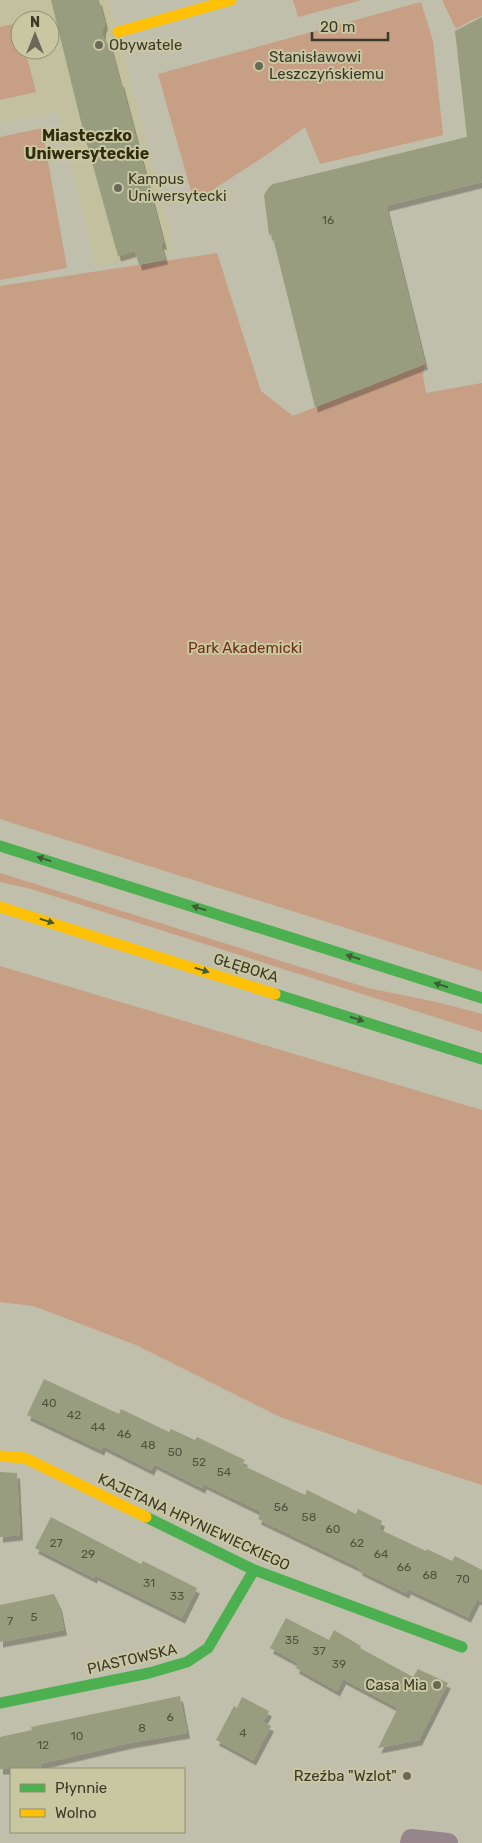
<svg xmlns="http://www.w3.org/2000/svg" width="482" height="1843" viewBox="0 0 482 1843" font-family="Rubik,sans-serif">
<defs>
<filter id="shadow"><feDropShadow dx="3" dy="5.5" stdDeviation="0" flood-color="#0004"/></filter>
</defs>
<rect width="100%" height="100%" fill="#c0bfab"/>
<path fill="#c2c09e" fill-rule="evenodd" d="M 0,0 L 109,0 L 176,253 L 96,266 L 58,112 L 0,123 ZM 20,20 L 50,20 L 50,50 L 20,50 Z"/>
<g fill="#c79f85">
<path d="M 293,0 L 362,0 L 298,17 Z"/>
<path d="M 442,0 L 482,0 L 482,16 L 472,20 L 456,29 Z"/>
<path d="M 421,2 L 433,41 L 443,135 L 320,164 L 305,127 L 268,154 L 194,202 L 158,74 Z"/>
<path d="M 18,23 L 20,50 L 25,50 L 36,92 L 0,100 L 0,27 Z"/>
<path d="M 42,128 L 67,268 L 0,280 L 0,137 Z"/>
<path d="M 217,253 L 261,391 L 293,416 L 425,364 L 423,375 L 426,393 L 482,383 L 482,971 L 0,819 L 0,286 Z"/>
<path d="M 0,873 L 368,988 L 441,1003 L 482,1014 L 482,1032 L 31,889 L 0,882 Z"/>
<path d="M 0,966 L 482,1110 L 482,1485 L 386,1454 L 280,1417 L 136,1345 L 33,1306 L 0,1302 Z"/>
</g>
<g fill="#989d7f" filter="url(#shadow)">
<path d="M 51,0 L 99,0 L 105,24 L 103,29 L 103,36 L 107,43 L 110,45 L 120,82 L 121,81 L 164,244 L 161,244 L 165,259 L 139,265 L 135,251 L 118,256 L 82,126 Z"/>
<path d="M 482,17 L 482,182 L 386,206 L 425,364 L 315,407 L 272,234 L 269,235 L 264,195 L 269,187 L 273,184 L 467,137 L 455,31 Z"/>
<path d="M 44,1379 L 119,1414 L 121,1409 L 169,1432 L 171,1429 L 195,1440 L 197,1437 L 245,1460 L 242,1465 L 305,1495 L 307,1490 L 356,1514 L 358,1509 L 382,1521 L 379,1529 L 426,1551 L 427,1549 L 452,1561 L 455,1556 L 482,1570 L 482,1602 L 477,1599 L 468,1617 L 408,1589 L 406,1593 L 359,1570 L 360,1568 L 258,1519 L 261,1512 L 204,1484 L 202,1488 L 154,1464 L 151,1470 L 103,1446 L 101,1450 L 27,1415 Z"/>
<path d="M 0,1472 L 17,1473 L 20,1535 L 0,1537 Z"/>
<path d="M 51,1517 L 141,1564 L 143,1561 L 197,1588 L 182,1618 L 95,1575 L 94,1578 L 35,1548 Z"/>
<path d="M 54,1594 L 59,1605 L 64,1630 L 0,1642 L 0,1605 Z"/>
<path d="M 286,1618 L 329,1640 L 334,1630 L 361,1646 L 360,1648 L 413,1677 L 418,1669 L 448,1683 L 419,1740 L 378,1748 L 398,1708 L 343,1679 L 337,1691 L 296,1668 L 298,1663 L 270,1648 Z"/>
<path d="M 180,1696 L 187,1733 L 130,1743 L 40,1764 L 41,1769 L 0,1769 L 0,1737 L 32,1730 L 31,1727 Z"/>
<path d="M 242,1697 L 269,1711 L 263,1722 L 271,1726 L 253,1760 L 216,1740 L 234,1706 L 237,1708 Z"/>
</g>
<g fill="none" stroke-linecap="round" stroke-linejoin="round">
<path stroke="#97858c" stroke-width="20" d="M 410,1843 L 411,1839 L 448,1843"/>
<g stroke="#4caf50" stroke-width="11">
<path d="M 0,846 L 482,998"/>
<path d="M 275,994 L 482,1059"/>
<path d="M 146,1517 L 254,1570 L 462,1647"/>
<path d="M 0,1703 L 149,1673 L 187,1662 L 208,1648 L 254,1570"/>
</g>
<g stroke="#ffc107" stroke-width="11">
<path d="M 118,32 L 231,0"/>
<path d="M 0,907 L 275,994"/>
<path d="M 0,1456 L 25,1458 L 146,1517"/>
</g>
</g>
<defs><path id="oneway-solid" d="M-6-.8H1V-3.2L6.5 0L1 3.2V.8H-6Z" transform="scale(1.25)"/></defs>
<g fill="#405d35">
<use href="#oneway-solid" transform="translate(44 859) rotate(-163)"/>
<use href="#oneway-solid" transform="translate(199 908) rotate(-163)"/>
<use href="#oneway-solid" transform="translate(47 921) rotate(17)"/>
<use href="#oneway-solid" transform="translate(353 957) rotate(-163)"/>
<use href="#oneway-solid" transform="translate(202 970) rotate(17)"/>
<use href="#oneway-solid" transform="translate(441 985) rotate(-162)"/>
<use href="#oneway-solid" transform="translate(357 1019) rotate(18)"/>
</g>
<g fill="#6a6957" stroke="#c9c7a2" stroke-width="2">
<circle cx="99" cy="45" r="5"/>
<circle cx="259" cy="66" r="5"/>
<circle cx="118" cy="188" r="5"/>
<circle cx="437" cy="1685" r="5"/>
<circle cx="407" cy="1776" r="5"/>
</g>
<g text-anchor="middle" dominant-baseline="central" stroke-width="4" stroke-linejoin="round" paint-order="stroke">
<g font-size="12" fill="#52533f">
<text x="328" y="220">16</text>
<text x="49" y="1403">40</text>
<text x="74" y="1415">42</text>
<text x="98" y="1427">44</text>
<text x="124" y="1434">46</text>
<text x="148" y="1445">48</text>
<text x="175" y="1452">50</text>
<text x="199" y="1462">52</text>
<text x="224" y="1472">54</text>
<text x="281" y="1507">56</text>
<text x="309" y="1517">58</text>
<text x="333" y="1529">60</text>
<text x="56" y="1543">27</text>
<text x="357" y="1543">62</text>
<text x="88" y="1554">29</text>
<text x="381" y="1554">64</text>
<text x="404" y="1567">66</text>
<text x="430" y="1575">68</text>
<text x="463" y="1579">70</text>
<text x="149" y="1583">31</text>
<text x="177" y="1596">33</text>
<text x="34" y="1617">5</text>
<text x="10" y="1621">7</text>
<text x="292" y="1640">35</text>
<text x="319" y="1651">37</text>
<text x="339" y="1664">39</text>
<text x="170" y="1717">6</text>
<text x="142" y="1728">8</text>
<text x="243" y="1733">4</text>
<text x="77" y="1736">10</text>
<text x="43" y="1745">12</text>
</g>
<g font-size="15" fill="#3b3a2a" stroke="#c9c7a2" text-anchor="start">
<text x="109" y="45">Obywatele</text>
<text x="269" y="57">Stanisławowi<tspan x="269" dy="17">Leszczyńskiemu</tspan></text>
<text x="128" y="179">Kampus<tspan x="128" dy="17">Uniwersytecki</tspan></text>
<text x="427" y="1685" text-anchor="end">Casa Mia</text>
<text x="397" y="1776" text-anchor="end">Rzeźba "Wzlot"</text>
</g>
<g font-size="15" fill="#73300e" stroke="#c9c7a2">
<text x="245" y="648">Park Akademicki</text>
</g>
<g font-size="15" fill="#3b3a2a" stroke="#c9c7a2">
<text transform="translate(246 968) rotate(17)">GŁĘBOKA</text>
<text transform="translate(194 1522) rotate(25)">KAJETANA HRYNIEWIECKIEGO</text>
<text transform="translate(132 1659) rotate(-13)">PIASTOWSKA</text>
</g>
<g font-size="16" font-weight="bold" fill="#302d0c" stroke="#c9c7a2">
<text x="87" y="135">Miasteczko<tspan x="87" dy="18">Uniwersyteckie</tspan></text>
</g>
</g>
<rect x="10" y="1768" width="175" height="65" fill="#c9c7a2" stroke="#908f72"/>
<rect x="20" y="1784" width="25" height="8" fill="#4caf50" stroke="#908f72"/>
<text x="55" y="1793" font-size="15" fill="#3b3a2a">Płynnie</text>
<rect x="20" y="1809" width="25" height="8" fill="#ffc107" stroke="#908f72"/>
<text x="55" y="1818" font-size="15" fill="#3b3a2a">Wolno</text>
<g transform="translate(35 35)"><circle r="24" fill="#c9c7a2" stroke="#908f72"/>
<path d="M0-4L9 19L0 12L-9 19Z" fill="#6a6957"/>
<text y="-8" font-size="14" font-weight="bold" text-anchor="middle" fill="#3b3a2a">N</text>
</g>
<path d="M312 32v8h76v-8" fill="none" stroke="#3b3a2a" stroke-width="2.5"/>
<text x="320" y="32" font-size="15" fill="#3b3a2a" stroke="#c9c7a2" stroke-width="4" paint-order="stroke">20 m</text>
</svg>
